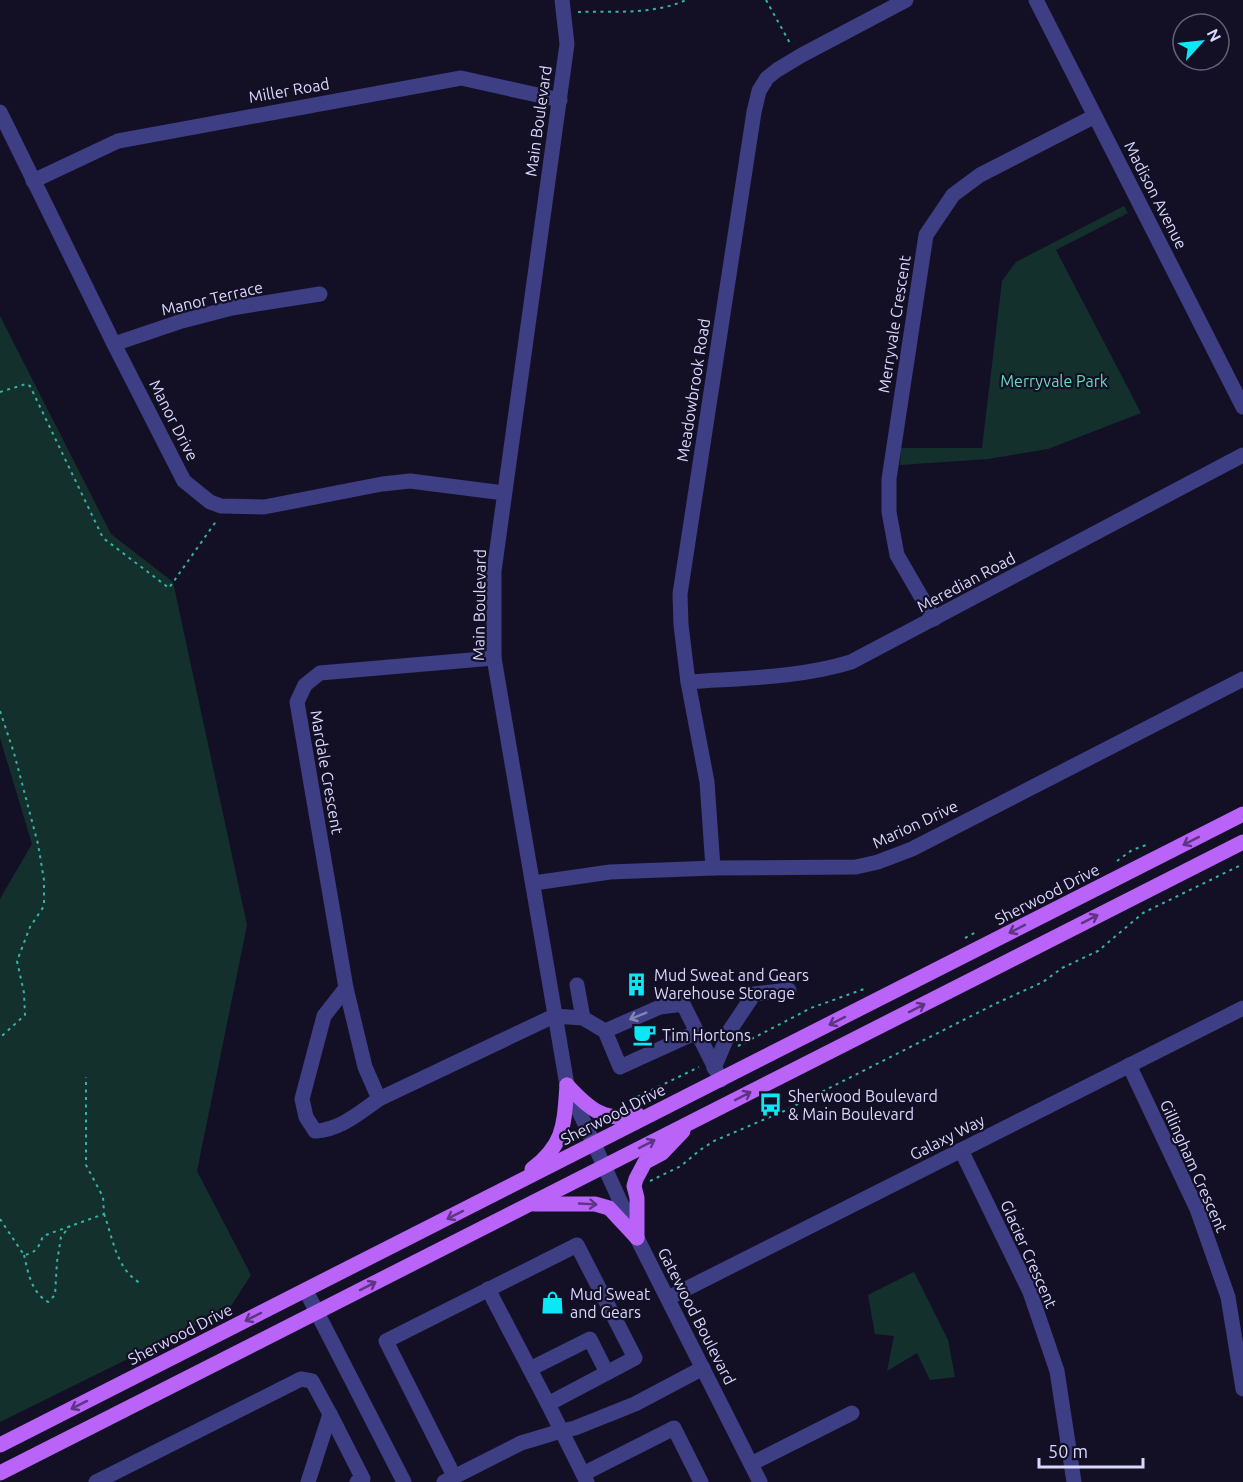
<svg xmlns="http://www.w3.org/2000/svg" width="1243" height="1482" viewBox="0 0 1243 1482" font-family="Ubuntu,sans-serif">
<rect width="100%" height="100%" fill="#131026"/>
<g fill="#14302d">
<path d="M 1124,206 L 1128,213 L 1056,250 L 1141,413 L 1048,449 L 988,459 L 900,465 L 901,448 L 982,448 L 1002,281 L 1016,262 Z"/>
<path d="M 0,316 L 111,534 L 173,582 L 247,925 L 197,1171 L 251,1275 L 229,1309 L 0,1422 L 0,899 L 32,844 L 0,738 Z"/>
<path d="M 914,1272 L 948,1340 L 955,1377 L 930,1380 L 917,1353 L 887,1371 L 894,1336 L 875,1334 L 868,1295 Z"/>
</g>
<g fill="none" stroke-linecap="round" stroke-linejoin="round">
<g stroke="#35b3a6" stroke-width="2" stroke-dasharray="3 4.5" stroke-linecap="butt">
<path d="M 766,0 L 791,45"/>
<path d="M 578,12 C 614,11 653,15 686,0"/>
<path d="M 0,392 L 26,384 L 30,386 L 103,538 L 169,588 L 217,520"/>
<path d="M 0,711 L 14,753 L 38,844 L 44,880 L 44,906 L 30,927 L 17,961 L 24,993 L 25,1015 L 3,1035 L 0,1035"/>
<path d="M 1117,861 L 1132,850 L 1149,844"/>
<path d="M 965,938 L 978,931"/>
<path d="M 738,1046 L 811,1008 L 864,989"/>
<path d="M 631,1100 L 699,1067"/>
<path d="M 650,1181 L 681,1166 L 700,1150 L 714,1141 L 784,1111 L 997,1003 L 1043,982 L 1062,968 L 1098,951 L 1143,913 L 1243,864"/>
<path d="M 104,1214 C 113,1238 116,1269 140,1283"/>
<path d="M 0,1219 L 24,1255 C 36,1253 39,1247 43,1236 L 104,1214 L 103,1197 L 86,1165 L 86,1077"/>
<path d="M 24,1255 C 28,1272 31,1292 48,1302 L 55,1295 L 57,1262 L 61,1237 L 70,1226"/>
</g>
<g stroke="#3d3e83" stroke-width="15">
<path d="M 562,0 L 567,44 L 494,571 L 494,658 L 567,1085 L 637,1238 L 760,1482"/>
<path d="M 1036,0 L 1243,407"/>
<path d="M 0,112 L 114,344 L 184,481 L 210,502 L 221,506 L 264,507 L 382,484 L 410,481 L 504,493"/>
<path d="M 33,181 L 118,141 L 461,78 L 560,100"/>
<path d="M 114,344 L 182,321 L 232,308 L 320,294"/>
<path d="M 934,619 L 897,555 L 889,512 L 889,479 L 926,235 L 953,195 L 980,175 L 1095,116"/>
<path d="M 494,658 L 320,673 L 305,685 L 297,702 L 346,988 L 365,1067 L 379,1099 L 554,1016 L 583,1018 L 605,1031 L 620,1067 L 697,1032"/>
<path d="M 688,682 C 742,678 799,678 851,662 L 1243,455"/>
<path d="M 713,868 L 707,782 L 688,682 L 681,625 L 680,594 L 754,112 L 759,91 L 767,78 L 777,70 L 802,55 L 906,0"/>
<path d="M 534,883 L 610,872 L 713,868 L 856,867 L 878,862 L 912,849 L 1243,679"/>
<path d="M 577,985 L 583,1018"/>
<path d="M 346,988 L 324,1016 L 302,1099 L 306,1117 L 315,1131 C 340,1130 359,1113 379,1099"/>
<path d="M 605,1031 L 660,1007 L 683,1004 L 721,1080"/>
<path d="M 1129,1065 L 1197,1209 L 1228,1297 L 1243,1389"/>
<path d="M 714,1068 L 730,1030 L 754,994 L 789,990"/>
<path d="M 961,1150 L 1030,1292 L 1057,1371 L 1074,1482"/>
<path d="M 488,1289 L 548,1404"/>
<path d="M 306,1291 L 404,1482"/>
<path d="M 668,1298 L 1243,1008"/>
<path d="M 530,1369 L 590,1339 L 607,1373"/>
<path d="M 330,1414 L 363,1479 L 357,1482"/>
<path d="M 751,1464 L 852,1413"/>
<path d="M 583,1474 L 674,1428 L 701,1482"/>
<path d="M 454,1476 L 386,1341 L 577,1245 L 635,1358 L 548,1404 L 587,1482"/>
<path d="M 96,1482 L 301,1379 L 312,1381 L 330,1414 L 308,1482"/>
<path d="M 444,1482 L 521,1443 L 561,1431 L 575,1428 L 635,1404 L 703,1368"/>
</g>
<g stroke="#ba63f8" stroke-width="15">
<path d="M 567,1085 C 589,1109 605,1123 638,1115"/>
<path d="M 532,1169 C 565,1144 564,1124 567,1085"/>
<path d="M 534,1204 L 595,1204 L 609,1208 L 637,1238"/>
<path d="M 637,1238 L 637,1198 L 634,1186 L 636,1179 L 645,1162 L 662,1153 L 683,1131"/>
<path d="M 0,1445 L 1243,814"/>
<path d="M 0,1473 L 1243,842"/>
</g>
</g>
<defs><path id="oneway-shaft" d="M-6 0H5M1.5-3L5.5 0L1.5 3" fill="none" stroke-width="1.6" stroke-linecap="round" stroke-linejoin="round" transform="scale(1.5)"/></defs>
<g stroke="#5e3584">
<use href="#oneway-shaft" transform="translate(1191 841) rotate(153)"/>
<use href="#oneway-shaft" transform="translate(1090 919) rotate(-27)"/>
<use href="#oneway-shaft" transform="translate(1017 929) rotate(153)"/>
<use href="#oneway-shaft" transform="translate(917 1008) rotate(-27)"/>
<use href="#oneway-shaft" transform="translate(837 1021) rotate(153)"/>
<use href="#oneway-shaft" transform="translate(743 1096) rotate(-27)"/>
<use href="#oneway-shaft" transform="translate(647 1144) rotate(-27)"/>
<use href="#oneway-shaft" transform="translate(588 1204) rotate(3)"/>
<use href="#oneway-shaft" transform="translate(455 1215) rotate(153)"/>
<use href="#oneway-shaft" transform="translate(368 1286) rotate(-27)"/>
<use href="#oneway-shaft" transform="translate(253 1317) rotate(153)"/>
<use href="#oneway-shaft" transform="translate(79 1405) rotate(153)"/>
</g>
<use stroke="#8483ba" href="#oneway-shaft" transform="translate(638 1016) rotate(158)"/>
<defs>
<symbol id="building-bare" viewBox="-9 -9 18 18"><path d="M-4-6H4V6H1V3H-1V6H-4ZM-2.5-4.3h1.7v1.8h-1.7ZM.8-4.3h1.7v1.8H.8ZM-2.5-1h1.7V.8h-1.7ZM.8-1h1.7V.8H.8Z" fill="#0be7f5" stroke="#131026" stroke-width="2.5" paint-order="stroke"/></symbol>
<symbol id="cafe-bare" viewBox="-9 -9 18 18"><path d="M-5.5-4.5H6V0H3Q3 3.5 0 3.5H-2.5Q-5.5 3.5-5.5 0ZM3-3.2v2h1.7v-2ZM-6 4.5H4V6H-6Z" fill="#0be7f5" stroke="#131026" stroke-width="2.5" paint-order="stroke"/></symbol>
<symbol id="bus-bare" viewBox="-9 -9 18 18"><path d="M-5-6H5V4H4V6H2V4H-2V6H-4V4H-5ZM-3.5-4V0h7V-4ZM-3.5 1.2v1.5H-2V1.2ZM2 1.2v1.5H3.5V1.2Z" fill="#0be7f5" stroke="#131026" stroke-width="2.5" paint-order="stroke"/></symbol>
<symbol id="shop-bare" viewBox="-9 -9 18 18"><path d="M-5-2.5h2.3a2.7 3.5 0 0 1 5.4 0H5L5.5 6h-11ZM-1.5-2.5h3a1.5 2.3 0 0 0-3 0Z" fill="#0be7f5" stroke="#131026" stroke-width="2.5" paint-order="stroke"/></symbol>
</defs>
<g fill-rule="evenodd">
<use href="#building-bare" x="620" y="968" width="33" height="33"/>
<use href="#cafe-bare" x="628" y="1018" width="33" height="33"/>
<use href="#bus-bare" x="754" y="1088" width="33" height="33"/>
<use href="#shop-bare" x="536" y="1286" width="33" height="33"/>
</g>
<g text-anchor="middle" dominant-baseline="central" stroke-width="4.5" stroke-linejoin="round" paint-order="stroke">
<g font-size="16" fill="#dad7fd" stroke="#131026">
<text transform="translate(289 90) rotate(-10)">Miller Road</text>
<text transform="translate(538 121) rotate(-82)">Main Boulevard</text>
<text transform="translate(1156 195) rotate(63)">Madison Avenue</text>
<text transform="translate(212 298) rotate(-13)">Manor Terrace</text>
<text transform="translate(894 324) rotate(-81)">Merryvale Crescent</text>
<text transform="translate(693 390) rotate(-81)">Meadowbrook Road</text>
<text transform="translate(174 420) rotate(63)">Manor Drive</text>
<text transform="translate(966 582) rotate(-28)">Meredian Road</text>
<text transform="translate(479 605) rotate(-89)">Main Boulevard</text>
<text transform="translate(327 772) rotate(80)">Mardale Crescent</text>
<text transform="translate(915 824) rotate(-25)">Marion Drive</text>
<text transform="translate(1047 894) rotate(-27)">Sherwood Drive</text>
<text transform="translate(613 1114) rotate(-27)">Sherwood Drive</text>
<text transform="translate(947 1137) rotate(-27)">Galaxy Way</text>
<text transform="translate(1194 1166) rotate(66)">Gillingham Crescent</text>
<text transform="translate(1029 1254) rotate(66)">Glacier Crescent</text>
<text transform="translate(697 1316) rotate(63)">Gatewood Boulevard</text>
<text transform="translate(180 1334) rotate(-27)">Sherwood Drive</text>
</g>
<g font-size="16" fill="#65dbb9" stroke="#131026">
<text x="1054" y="381">Merryvale Park</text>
</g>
<g font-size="16" fill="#dad7fd" stroke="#131026" text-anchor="start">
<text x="654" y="975">Mud Sweat and Gears<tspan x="654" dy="18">Warehouse Storage</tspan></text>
<text x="662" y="1035">Tim Hortons</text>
<text x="788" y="1096">Sherwood Boulevard<tspan x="788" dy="18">&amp; Main Boulevard</tspan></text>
<text x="570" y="1294">Mud Sweat<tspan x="570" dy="18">and Gears</tspan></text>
</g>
</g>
<g transform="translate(1201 42) rotate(63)"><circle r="28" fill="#131026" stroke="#63607c" stroke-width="1.5"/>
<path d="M0-4.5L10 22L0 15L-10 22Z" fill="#0be7f5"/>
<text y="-9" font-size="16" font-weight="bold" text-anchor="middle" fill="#dad7fd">N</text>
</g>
<path d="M1039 1458v9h104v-9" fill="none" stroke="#dad7fd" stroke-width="3"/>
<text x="1048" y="1458" font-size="18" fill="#dad7fd" stroke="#131026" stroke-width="4.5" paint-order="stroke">50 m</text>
</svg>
